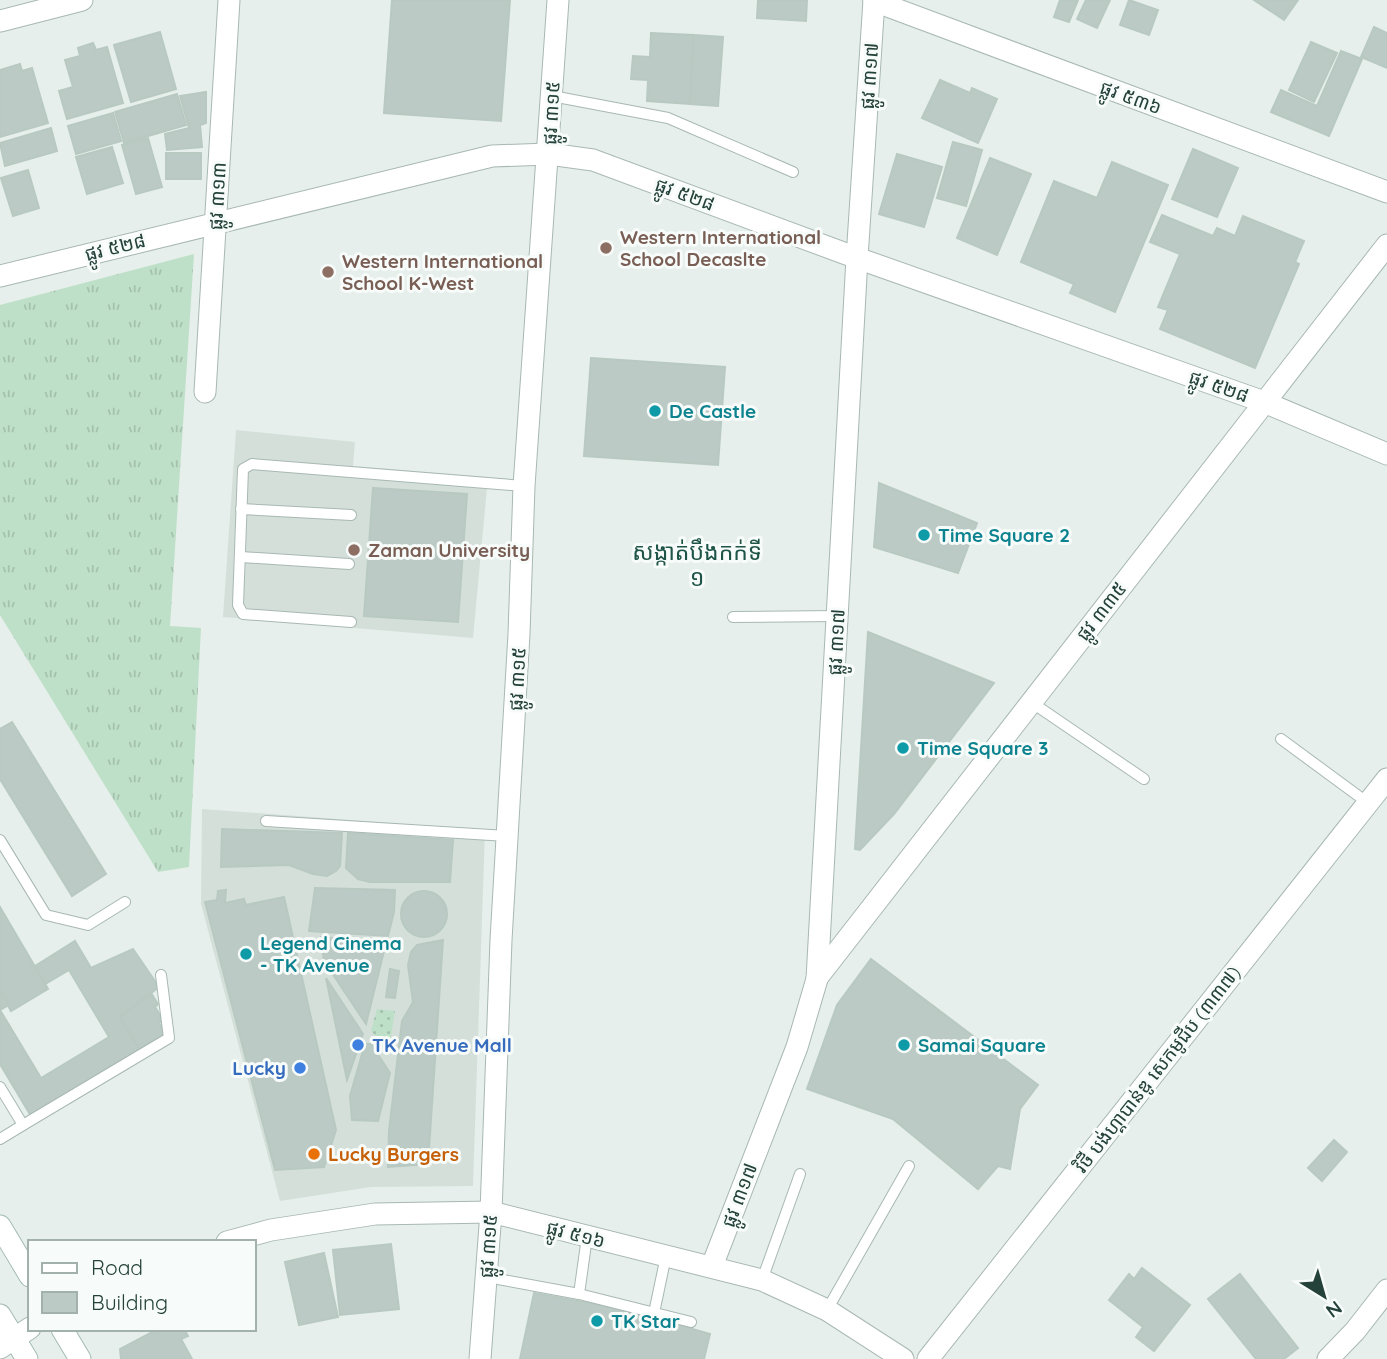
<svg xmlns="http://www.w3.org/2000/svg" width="1387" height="1359" viewBox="0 0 1387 1359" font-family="Quicksand,'Noto Sans Khmer',sans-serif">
<defs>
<pattern id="grass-tufts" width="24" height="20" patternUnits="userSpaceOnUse" patternTransform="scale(1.75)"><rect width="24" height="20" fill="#bfe0c8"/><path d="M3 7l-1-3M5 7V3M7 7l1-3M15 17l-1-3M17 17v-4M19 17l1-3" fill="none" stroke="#a4c1ad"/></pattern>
<pattern id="park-dots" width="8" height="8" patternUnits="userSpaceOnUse" patternTransform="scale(1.75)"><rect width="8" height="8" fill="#bfe0c8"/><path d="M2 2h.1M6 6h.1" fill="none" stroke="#a4c1ad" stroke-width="1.8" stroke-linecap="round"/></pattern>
</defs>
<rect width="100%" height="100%" fill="#e6efeb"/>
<g fill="#d4dfda">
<path d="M 236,430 L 355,442 L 353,466 L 488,477 L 473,638 L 223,617 Z"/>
<path d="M 202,809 L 485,830 L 473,1186 L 371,1187 L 280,1201 L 201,904 Z"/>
</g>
<path fill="url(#grass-tufts)" d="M 194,254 L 170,626 L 201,628 L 189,867 L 158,872 L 0,615 L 0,305 Z"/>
<path fill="url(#park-dots)" d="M 377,1009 L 395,1011 L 388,1056 L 371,1030 Z"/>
<g fill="#bbcac4" stroke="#b8c9c2" stroke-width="2">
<path d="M 392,0 L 510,0 L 501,121 L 384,113 Z"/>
<path d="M 758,0 L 807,0 L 806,21 L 757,18 Z"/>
<path d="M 1060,0 L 1078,0 L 1069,22 L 1054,17 Z"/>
<path d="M 1086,0 L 1110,0 L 1097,28 L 1077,19 Z"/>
<path d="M 1129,0 L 1158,10 L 1149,35 L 1120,25 Z"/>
<path d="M 1254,0 L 1298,0 L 1284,20 Z"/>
<path d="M 1374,27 L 1387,33 L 1387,68 L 1361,57 Z"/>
<path d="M 160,32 L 176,89 L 131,102 L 114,45 Z"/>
<path d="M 651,33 L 694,35 L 690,104 L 647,101 L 648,80 L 631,79 L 633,56 L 650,57 Z"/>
<path d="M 694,35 L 723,37 L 718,106 L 690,104 Z"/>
<path d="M 1311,42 L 1337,53 L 1314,102 L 1289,90 Z"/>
<path d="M 93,43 L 96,50 L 107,47 L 123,103 L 67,119 L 59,91 L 73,87 L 65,60 L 80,56 L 78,48 Z"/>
<path d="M 1341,51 L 1362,59 L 1329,136 L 1271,112 L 1281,90 L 1317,106 Z"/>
<path d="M 20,64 L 22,71 L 32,68 L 48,123 L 0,137 L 0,70 Z"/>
<path d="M 940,80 L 970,93 L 972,88 L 997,99 L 978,143 L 922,118 Z"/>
<path d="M 206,92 L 206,123 L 200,125 L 202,147 L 167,150 L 165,134 L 189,128 L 180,96 Z"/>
<path d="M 177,94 L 186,125 L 124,143 L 115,112 Z"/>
<path d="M 113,113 L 121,141 L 76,154 L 68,126 Z"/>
<path d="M 51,128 L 57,151 L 5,166 L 0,143 Z"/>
<path d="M 148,138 L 162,187 L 136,194 L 122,145 Z"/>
<path d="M 953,142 L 982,150 L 966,206 L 937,198 Z"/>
<path d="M 112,147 L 123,183 L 87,194 L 76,157 Z"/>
<path d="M 1193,149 L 1238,168 L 1217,217 L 1172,199 Z"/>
<rect x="166" y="153" width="35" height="26"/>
<path d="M 897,154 L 942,167 L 924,227 L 879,214 Z"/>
<path d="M 990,158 L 1031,174 L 997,255 L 957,238 Z"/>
<path d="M 1112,162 L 1168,185 L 1115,312 L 1070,293 L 1074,284 L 1021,262 L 1054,181 L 1097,198 Z"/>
<path d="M 28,170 L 39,208 L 13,216 L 1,178 Z"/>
<path d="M 1162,215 L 1213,236 L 1217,228 L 1235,236 L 1243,216 L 1304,241 L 1295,262 L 1299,264 L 1255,368 L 1160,329 L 1168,310 L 1158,307 L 1180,254 L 1150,242 Z"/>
<path d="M 591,358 L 725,367 L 718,465 L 584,456 Z"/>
<path d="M 879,483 L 977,523 L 958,573 L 874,547 Z"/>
<path d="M 373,488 L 467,494 L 458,622 L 364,616 Z"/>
<path d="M 868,632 L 994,683 L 894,814 L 860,850 L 855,849 Z"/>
<path d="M 12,722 L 106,874 L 72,896 L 0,779 L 0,729 Z"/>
<path d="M 222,829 L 342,833 L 340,866 L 336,871 L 327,876 L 313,874 L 289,865 L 221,867 Z"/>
<path d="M 348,833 L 453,840 L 450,882 L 370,882 L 358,879 L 346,868 Z"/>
<path d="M 315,888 L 395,890 L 394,912 L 388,936 L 309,931 Z"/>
<path d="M 226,890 L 225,903 L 244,899 L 246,905 L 284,897 L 336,1130 L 324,1167 L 275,1170 L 205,902 L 217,900 L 218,891 Z"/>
<circle cx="424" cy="914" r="23"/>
<path d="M 0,907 L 48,989 L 11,1011 L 0,991 Z"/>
<path d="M 321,937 L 386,943 L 366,1024 L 324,961 Z"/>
<path d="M 443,940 L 428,1164 L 388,1167 L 389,1131 L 402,1021 L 413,1002 L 408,965 L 411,952 L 417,945 Z"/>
<path d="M 75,941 L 91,968 L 133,949 L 159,987 L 120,1017 L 140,1050 L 31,1116 L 0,1064 L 0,991 L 9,1005 L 0,1010 L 41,1078 L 109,1037 L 69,970 L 45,984 L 35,966 Z"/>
<path d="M 871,959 L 1038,1085 L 1020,1109 L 1010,1169 L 998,1166 L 978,1189 L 893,1119 L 807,1089 L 837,1005 Z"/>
<path d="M 390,969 L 399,971 L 395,998 L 386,997 Z"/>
<path d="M 326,978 L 363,1034 L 347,1080 Z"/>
<path d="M 151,993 L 158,1004 L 155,1007 L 163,1020 L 159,1023 L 167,1035 L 140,1050 L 120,1017 Z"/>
<path d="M 365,1044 L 371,1044 L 390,1073 L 378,1121 L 352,1120 L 350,1096 Z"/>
<path d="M 1334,1140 L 1347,1152 L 1322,1181 L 1308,1168 Z"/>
<path d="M 391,1244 L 399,1309 L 340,1315 L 333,1250 Z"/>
<path d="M 324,1253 L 338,1317 L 299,1325 L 285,1262 Z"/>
<path d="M 1142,1268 L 1190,1305 L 1154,1351 L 1136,1337 L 1143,1327 L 1109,1300 L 1129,1274 L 1134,1279 Z"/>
<path d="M 1240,1274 L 1298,1348 L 1284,1359 L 1256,1359 L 1208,1299 Z"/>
<path d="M 534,1293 L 622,1309 L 710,1334 L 704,1359 L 520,1359 Z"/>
<path d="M 158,1329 L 184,1329 L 188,1336 L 181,1339 L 192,1359 L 121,1359 L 120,1349 Z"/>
</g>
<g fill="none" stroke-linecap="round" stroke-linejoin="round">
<defs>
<g id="service">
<path d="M 552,96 L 668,118 L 793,172"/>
<path d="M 241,509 L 351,515"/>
<path d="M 241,557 L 349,564"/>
<path d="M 733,617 L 837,616"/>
<path d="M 351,622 L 243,614 L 238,605 L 243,469 L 252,464 L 524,486"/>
<path d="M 1031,702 L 1144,779"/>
<path d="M 1281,739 L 1368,803"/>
<path d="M 266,821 L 507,836"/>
<path d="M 0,840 L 46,915 L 88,925 L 125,902"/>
<path d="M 0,1087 L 23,1125 L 0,1139"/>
<path d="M 23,1125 L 169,1038 L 161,975"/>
<path d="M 498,1279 L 579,1294 L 691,1322"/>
<path d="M 762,1280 L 800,1174"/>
<path d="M 579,1294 L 587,1237"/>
<path d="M 827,1310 L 909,1166"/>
<path d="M 654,1313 L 666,1256"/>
</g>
<g id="minor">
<path d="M 874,1 L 1387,192"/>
<path d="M 0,21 L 82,0"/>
<path d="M 205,392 L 229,0"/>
<path d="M 817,978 L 1387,245"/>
<path d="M 712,1266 L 797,1047 L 817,979 L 857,258 L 874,0"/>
<path d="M 480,1359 L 491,1212"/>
<path d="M 1328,1359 L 1355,1331 L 1387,1290"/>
</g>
<g id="tertiary">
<path d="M 0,276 L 492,156 L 549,154 L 593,160 L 857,258 L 1264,402 L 1387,454"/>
<path d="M 491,1212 L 501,940 L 519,634 L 524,486 L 558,0"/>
<path d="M 227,1242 L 271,1230 L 375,1214 L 491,1212 L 762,1280 L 827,1310 L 903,1359"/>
<path d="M 0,1348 L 30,1328"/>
<path d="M 928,1359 L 1387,779"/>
</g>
<g id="secondary">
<path d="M 0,1226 L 30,1276"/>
<path d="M 0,1315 L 27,1359"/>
<path d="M 62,1329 L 80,1359"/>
</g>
</defs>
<use href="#service" stroke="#a8b8b2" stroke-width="12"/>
<use href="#minor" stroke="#a8b8b2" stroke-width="23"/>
<use href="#tertiary" stroke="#a8b8b2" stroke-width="23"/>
<use href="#secondary" stroke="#a4bbb3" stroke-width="23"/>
<use href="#service" stroke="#fff" stroke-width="10"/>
<use href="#minor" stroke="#fff" stroke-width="21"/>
<use href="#tertiary" stroke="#fff" stroke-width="21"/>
<use href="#secondary" stroke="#fff" stroke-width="21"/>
</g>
<g fill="#8d6e63" stroke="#f7fbf9" stroke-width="2.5">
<circle cx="606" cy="248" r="7"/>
<circle cx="328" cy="272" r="7"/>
<circle cx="354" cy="550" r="7"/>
</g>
<g fill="#0f9aa8" stroke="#f7fbf9" stroke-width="2.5">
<circle cx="655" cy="411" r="7"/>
<circle cx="924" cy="535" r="7"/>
<circle cx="903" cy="748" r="7"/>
<circle cx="246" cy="954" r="7"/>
<circle cx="904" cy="1045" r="7"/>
<circle cx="597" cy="1321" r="7"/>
</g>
<g fill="#3f7fe0" stroke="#f7fbf9" stroke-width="2.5">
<circle cx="358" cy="1045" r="7"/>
<circle cx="300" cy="1068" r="7"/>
</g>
<circle fill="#e8710a" stroke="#f7fbf9" stroke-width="2.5" cx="314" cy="1154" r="7"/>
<g text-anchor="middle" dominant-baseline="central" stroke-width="6" stroke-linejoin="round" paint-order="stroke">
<g font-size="19" fill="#24423a" stroke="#f7fbf9">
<text transform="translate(869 76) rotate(-86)">ផ្លូវ ៣១៧</text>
<text transform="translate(1131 97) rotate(20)">ផ្លូវ ៥៣៦</text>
<text transform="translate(551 113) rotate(-87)">ផ្លូវ ៣១៥</text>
<text transform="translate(685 194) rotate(20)">ផ្លូវ ៥២៨</text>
<text transform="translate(217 196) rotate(-87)">ផ្លូវ ៣១៣</text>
<text transform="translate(115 247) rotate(-14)">ផ្លូវ ៥២៨</text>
<text transform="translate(1219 386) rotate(19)">ផ្លូវ ៥២៨</text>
<text transform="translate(1101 611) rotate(-52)">ផ្លូវ ៣៣៥</text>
<text transform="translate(836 642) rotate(-87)">ផ្លូវ ៣១៧</text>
<text transform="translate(517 679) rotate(-87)">ផ្លូវ ៣១៥</text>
<text transform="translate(1157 1069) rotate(-52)">វិថី បង់ហ្គាបាន់ឌូ សេកមូជីប (៣៣៧)</text>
<text transform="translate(739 1195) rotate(-69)">ផ្លូវ ៣១៧</text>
<text transform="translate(576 1234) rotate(14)">ផ្លូវ ៥១៦</text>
<text transform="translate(488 1246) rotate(-86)">ផ្លូវ ៣១៥</text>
</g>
<g font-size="19" font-weight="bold" fill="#785e54" stroke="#f7fbf9" text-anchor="start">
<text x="620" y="237">Western International<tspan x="620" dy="22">School Decaslte</tspan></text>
<text x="342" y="261">Western International<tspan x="342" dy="22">School K-West</tspan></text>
<text x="368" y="550">Zaman University</text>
</g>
<g font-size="19" font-weight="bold" fill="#0d838f" stroke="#f7fbf9" text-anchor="start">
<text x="669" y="411">De Castle</text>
<text x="938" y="535">Time Square 2</text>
<text x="917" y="748">Time Square 3</text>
<text x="260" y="943">Legend Cinema<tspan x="260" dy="22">- TK Avenue</tspan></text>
<text x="918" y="1045">Samai Square</text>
<text x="611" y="1321">TK Star</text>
</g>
<g font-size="19" font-weight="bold" fill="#366cbe" stroke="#f7fbf9" text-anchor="start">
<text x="372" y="1045">TK Avenue Mall</text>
<text x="286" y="1068" text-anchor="end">Lucky</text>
</g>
<g font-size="19" font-weight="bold" fill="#c56008" stroke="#f7fbf9" text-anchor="start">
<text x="328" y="1154">Lucky Burgers</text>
</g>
<g font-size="23" fill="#1f5548" stroke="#f7fbf9">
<text x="697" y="551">សង្កាត់បឹងកក់ទី<tspan x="697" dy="26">១</tspan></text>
</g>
</g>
<rect x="28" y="1240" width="228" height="91" fill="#f7fbf9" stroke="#a3b1ad" stroke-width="2"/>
<rect x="42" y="1263" width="35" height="10" fill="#ffffff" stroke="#a3b1ad" stroke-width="2"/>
<text x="91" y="1275" font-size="21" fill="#24423a">Road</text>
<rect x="42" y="1292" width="35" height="21" fill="#bbcac4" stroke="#a3b1ad" stroke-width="2"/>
<text x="91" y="1310" font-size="21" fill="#24423a">Building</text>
<g transform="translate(1324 1296) rotate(143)" stroke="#f7fbf9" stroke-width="5" paint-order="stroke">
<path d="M0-5L12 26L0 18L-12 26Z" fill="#24423a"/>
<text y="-10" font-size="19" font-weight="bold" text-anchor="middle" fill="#24423a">N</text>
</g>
</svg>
